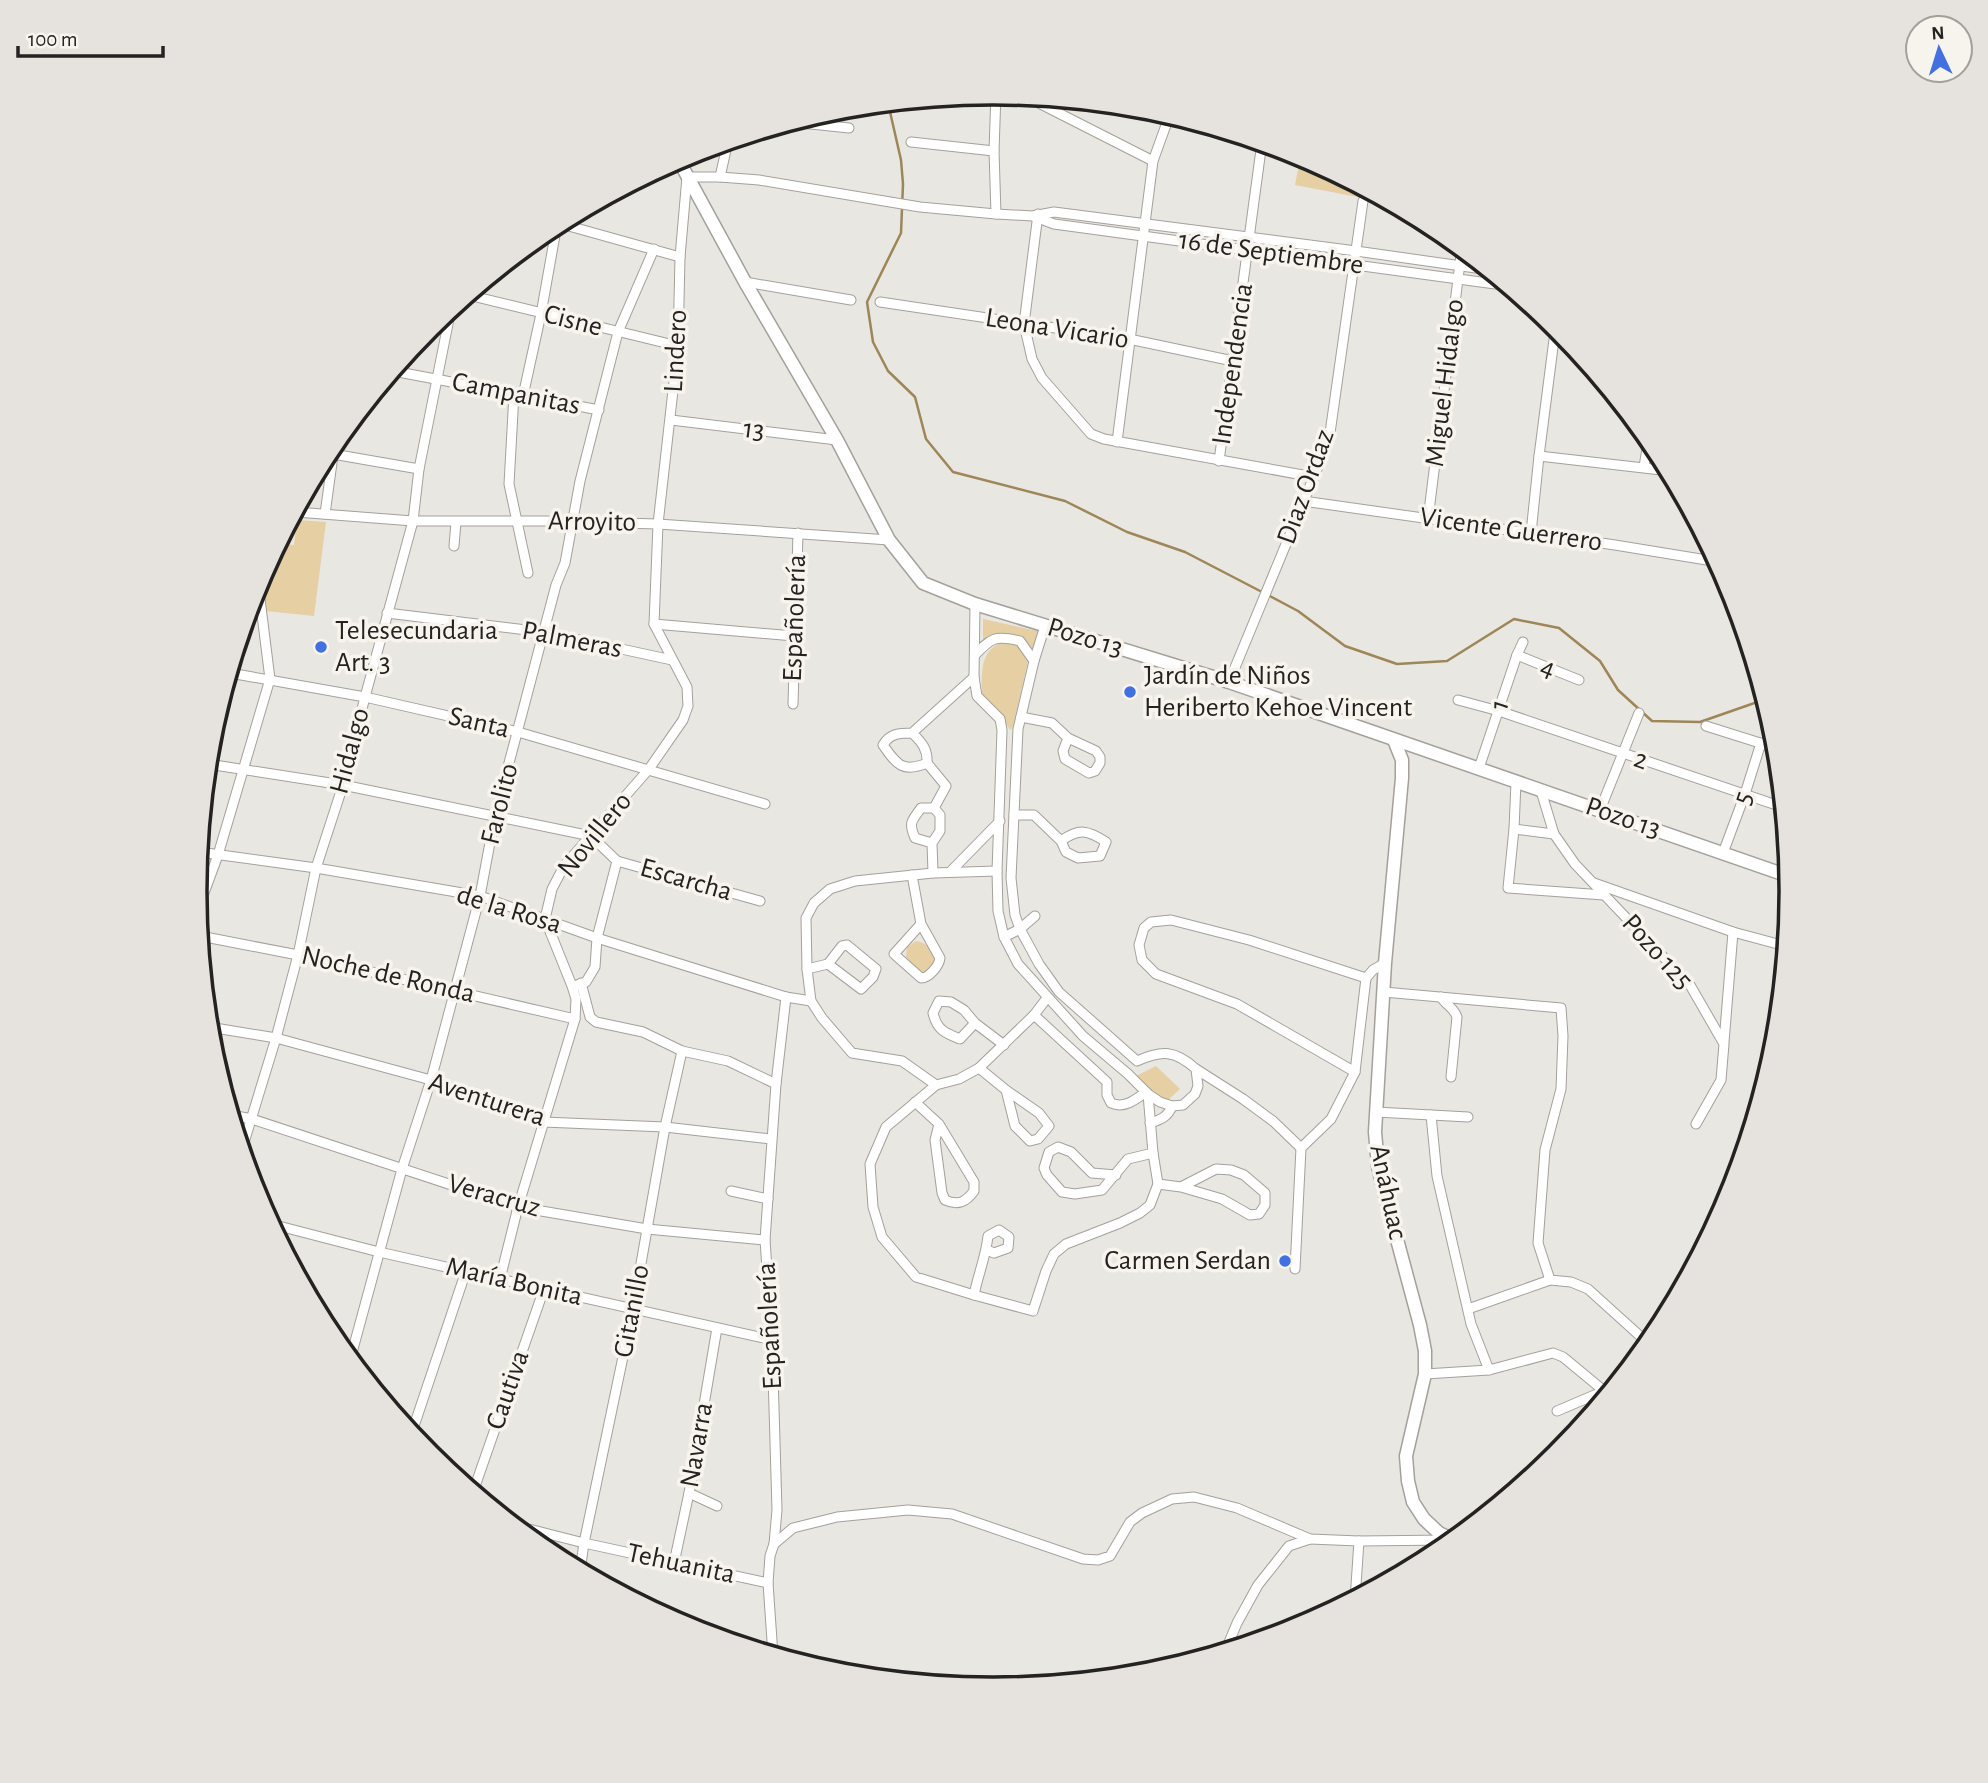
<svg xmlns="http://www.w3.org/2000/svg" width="1988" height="1783" viewBox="0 0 1988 1783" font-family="'Alegreya Sans',sans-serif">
<rect width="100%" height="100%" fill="#e9e7e1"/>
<g fill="#e5cfa3">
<path d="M 1301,154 L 1394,204 L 1295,185 Z"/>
<path d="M 297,520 L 326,522 L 314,616 L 266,611 L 264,571 L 278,544 L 294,545 Z"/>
<path d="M 983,619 L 1037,631 L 1034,656 L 1022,641 L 983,643 Z"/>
<path d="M 1004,642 L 1017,643 L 1029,656 L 1013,727 L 1010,730 L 999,712 L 982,695 C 981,675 980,648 1004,642 Z"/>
<path d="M 916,941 C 928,943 936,951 935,964 L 926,972 L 919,971 L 906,957 L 907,947 Z"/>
<path d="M 1156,1066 L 1180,1089 L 1167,1101 L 1157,1100 L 1136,1076 Z"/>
</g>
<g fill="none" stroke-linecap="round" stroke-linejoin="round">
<g stroke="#9d8657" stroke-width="2.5">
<path d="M 888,103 L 901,160 L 903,184 L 901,233 L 867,302 L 873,342 L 888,371 L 915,397 L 926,439 L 953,472 L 1065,501 L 1127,532 L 1185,552 L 1262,592"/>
<path d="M 1268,595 L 1298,611 L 1345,646 L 1397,664 L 1447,661 L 1514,619 L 1559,628 L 1600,661 L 1618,690 L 1652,721 L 1700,722 L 1766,699"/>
</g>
<defs>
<g id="minor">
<path d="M 996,93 L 994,151 L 996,214"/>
<path d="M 1025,96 L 1153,161"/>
<path d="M 792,122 L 849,128"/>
<path d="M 911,142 L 994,151"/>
<path d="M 720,177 L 728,141"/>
<path d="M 1038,214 L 1024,324 L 1032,359 L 1042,378 L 1091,434 L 1104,439 L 1314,477"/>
<path d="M 1033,216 L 1054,224 L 1510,286"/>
<path d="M 558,223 L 680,257"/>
<path d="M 745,282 L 851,300"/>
<path d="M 468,295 L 678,346"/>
<path d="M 880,302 L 1129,339 L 1233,361"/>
<path d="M 393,371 L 599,410"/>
<path d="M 514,394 L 509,484 L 528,573"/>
<path d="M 523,396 L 541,314 L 557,224"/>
<path d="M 671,420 L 837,440"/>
<path d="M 1117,442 L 1153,161 L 1170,114"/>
<path d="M 327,453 L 419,469"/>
<path d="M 1539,456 L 1670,471"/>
<path d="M 1219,461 L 1262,142"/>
<path d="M 1644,467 L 1649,436"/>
<path d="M 1303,501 L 1615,545 L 1719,562"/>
<path d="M 296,512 L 413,521 L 546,521 L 658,524 L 889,540"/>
<path d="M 325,514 L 335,441"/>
<path d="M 1428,519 L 1462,247"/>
<path d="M 1531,533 L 1539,456 L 1556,324"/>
<path d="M 454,546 L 456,522"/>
<path d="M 975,604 L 974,677 L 977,696 L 1000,719 L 1002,730 L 997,871 L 998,911 L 1004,937 L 1018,964 L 1083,1036 L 1128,1074 L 1148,1094 L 1160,1102 L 1172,1106 L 1183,1105 L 1195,1094 L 1198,1086 L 1196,1069 C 1175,1050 1162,1050 1137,1061 L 1059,992 L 1039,964 L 1020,929 L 1015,915 L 1011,878 L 1018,729 L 1034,661 L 1045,626"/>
<path d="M 387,613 L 543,632 L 672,660"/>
<path d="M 654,624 L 794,636"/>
<path d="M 975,655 C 991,638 995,635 1020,641 L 1034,661"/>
<path d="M 1517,655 L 1579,680"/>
<path d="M 230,673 L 365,697 L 518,732 L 765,804"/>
<path d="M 1229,682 L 1329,440 L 1363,201"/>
<path d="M 1458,700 L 1499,711 L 1785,808"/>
<path d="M 793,704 L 798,533"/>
<path d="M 1021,717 L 1052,723 L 1068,738 L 1096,751 L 1100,757 L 1100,763 L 1095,771 L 1089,773 L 1065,759 L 1063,751 L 1068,738"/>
<path d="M 1706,726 L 1779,749"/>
<path d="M 912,733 C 922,742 928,750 927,763 C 903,773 897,765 883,745 C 890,733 900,733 912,733 L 974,677"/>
<path d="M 927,763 L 946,786 L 934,808"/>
<path d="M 208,764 L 343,785 L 591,836 L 617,861 L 760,901"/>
<path d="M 1479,768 L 1517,655 L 1523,642"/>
<path d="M 1516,782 L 1514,829 L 1508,888 L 1604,895"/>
<path d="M 1541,791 L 1554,834 L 1575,864 L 1690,985 L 1724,1044 L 1721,1080 L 1696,1124"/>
<path d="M 1600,810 L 1639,713"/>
<path d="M 1014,815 L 1034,815 L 1061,841 L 1066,852 L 1078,858 L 1100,856 L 1106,842 C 1088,830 1079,828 1061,841"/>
<path d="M 1514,829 L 1554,834"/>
<path d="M 932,843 L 915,838 C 908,822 912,821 921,808 L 934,808 L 940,815 L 940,831 L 932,843 L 933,873"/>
<path d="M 199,852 L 316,868 L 480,896 L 597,938 L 786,997 L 811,1001"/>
<path d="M 1723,853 L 1745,794 L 1761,743"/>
<path d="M 950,872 L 1000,821"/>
<path d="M 912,875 L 921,924 L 940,958 C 939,966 929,978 921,978 L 894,954 L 921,924"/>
<path d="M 1594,883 L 1733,932 L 1785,946"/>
<path d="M 197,912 L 218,855 L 270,679 L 258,583"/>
<path d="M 200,936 L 298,955 L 575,1019"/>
<path d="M 1004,937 L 1020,929 L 1035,916"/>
<path d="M 807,969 L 828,964 L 842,946 L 847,945 L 876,969 L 873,977 L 861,989 L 828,964"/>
<path d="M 581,983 L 590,1017 L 596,1022 L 643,1032 L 682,1051 L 728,1061 L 776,1084"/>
<path d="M 577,985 L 586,982 L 595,967 L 597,938 L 617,861"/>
<path d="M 1384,992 L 1561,1008 L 1563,1036 L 1561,1089 L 1545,1150 L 1538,1243 L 1550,1280 L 1571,1282 L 1588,1289 L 1650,1345"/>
<path d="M 1441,997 C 1446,1005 1454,1008 1457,1017 L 1451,1077"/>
<path d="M 1047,998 L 1034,1015 L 979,1068 L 959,1079 L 936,1085 L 886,1127 L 870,1164 L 873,1207 L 882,1237 L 916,1277 L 974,1295 L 1033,1311 L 1046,1271 L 1054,1254 L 1066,1244 L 1120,1223 L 1140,1213 L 1150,1205 L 1158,1184 L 1153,1153 L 1148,1094"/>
<path d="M 1034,1015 L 1107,1082 L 1107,1095 L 1111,1103 C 1124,1109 1135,1100 1146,1092"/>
<path d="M 1780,1016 L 1791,877"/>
<path d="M 975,1023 L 960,1039 C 945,1033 937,1030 933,1013 L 939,1001 L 951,1002 L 964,1010 L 975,1023 L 1004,1045"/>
<path d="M 209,1027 L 276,1038 L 431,1080 L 543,1122 L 665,1127 L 771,1139"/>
<path d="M 1724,1042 L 1733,932"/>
<path d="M 979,1068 L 1006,1090 L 1039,1113 L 1049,1126 L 1038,1139 L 1030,1141 L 1015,1126 L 1006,1090"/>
<path d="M 1196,1069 L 1243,1099 L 1273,1121 L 1301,1148"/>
<path d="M 1355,1072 L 1237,1004 L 1156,974 L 1142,960 L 1139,945 L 1144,928 L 1151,922 L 1171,920 L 1249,940 L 1366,978"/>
<path d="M 936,1085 L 902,1061 L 852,1053 L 822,1018 L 811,1001 L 807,969 L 806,918 L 814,903 L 830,889 L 855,881 L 933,873 L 997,871"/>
<path d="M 915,1102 L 939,1124 L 974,1182 L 974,1191 C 966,1202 958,1206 945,1200 L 942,1193 L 935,1140 L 939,1124"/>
<path d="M 1376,1112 L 1468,1117"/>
<path d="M 231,1115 L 252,1119 L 518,1207 L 647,1229 L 765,1240"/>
<path d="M 1431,1115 L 1437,1176 L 1471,1324 L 1489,1370"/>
<path d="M 1150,1123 C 1160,1120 1168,1117 1172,1106"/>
<path d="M 242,1149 L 276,1038 L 298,955 L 316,868 L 343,785 L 365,697 L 413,521 L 419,469 L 451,309"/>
<path d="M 1116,1175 L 1092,1173 L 1071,1152 L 1058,1147 L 1049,1152 L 1044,1168 L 1047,1175 L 1062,1192 L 1075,1194 L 1102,1190 L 1128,1159 L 1153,1153"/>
<path d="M 1158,1184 L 1181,1187 L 1216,1169 L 1231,1170 L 1244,1175 L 1265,1193 L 1265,1205 L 1259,1214 L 1250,1215 L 1222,1199 L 1181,1187"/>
<path d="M 731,1191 L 768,1199"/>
<path d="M 271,1224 L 379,1252 L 772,1340"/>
<path d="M 1295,1269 L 1301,1148 L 1331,1119 L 1355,1072 L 1366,978 L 1373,970 L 1385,963"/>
<path d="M 500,1279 L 518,1207 L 575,1019 L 576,999 L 572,986 L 545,919 L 552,889 L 564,866 L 649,769 L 683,720 L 688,706 L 687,687 L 654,624 L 658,524 L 678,346 L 680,257 L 687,177 L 720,177 L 759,180 L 920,207 L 996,214 L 1033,216 L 1054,212 L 1356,251 L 1490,270"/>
<path d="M 974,1295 C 978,1275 986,1256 988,1236 L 999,1230 L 1009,1237 L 1008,1248 L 994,1253 L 987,1250"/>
<path d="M 1468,1309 L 1550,1280"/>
<path d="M 339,1346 L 353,1348"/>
<path d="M 350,1360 L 402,1169 L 431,1080 L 480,896 L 495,816 L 556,585 L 565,563 L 580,481 L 618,332 L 654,249"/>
<path d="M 1425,1374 L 1489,1370 L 1553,1353 L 1563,1357 L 1609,1395"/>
<path d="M 1557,1411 L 1604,1391"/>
<path d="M 411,1435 L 466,1271"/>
<path d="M 473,1492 L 544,1289"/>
<path d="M 689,1493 L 717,1506"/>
<path d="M 513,1525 L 584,1543 L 768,1583"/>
<path d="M 774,1544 L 793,1528 L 837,1517 L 908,1510 L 952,1514 L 1083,1559 L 1098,1560 L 1110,1556 L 1130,1522 L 1142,1513 L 1172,1499 L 1194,1497 L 1237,1508 L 1310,1539 L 1359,1541 L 1449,1540"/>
<path d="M 674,1563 L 689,1493 L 717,1328"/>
<path d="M 580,1571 L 584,1543 L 633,1309 L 665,1127 L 682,1051"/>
<path d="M 1355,1600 L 1359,1541"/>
<path d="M 1225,1652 L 1237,1623 L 1258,1585 L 1289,1546 L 1310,1539"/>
<path d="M 773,1655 L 768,1583 L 770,1556 L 774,1544 L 777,1510 L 772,1340 L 765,1240 L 776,1084 L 786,997"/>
</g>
<g id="secondary">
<path d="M 678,159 L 745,282 L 837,440 L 889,540 L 923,583 L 975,604 L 1229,682 L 1791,877"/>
<path d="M 1394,740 L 1402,760 L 1402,778 L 1385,963 L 1375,1132 L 1378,1166 L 1384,1191 L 1420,1325 L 1425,1351 L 1425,1374 L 1406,1456 L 1408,1481 L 1413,1502 L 1424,1519 L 1439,1533 L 1456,1541"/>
</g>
</defs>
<use href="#minor" stroke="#a4a19c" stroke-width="11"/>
<use href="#secondary" stroke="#a4a19c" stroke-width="15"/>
<use href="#minor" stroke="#fff" stroke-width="9"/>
<use href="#secondary" stroke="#fff" stroke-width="12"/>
</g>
<g fill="#4270e1" stroke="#f7f4ee" stroke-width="2.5">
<circle cx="321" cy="647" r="7"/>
<circle cx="1130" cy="692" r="7"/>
<circle cx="1285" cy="1261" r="7"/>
</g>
<g text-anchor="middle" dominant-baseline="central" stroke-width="7" stroke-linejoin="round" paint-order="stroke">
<g font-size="28" fill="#242321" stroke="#f7f4ee">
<text transform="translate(1271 253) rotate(8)">16 de Septiembre</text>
<text transform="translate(573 321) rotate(14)">Cisne</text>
<text transform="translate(1057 329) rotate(9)">Leona Vicario</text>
<text transform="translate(676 351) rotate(-87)">Lindero</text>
<text transform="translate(1233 364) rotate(-82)">Independencia</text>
<text transform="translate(1445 383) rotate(-83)">Miguel Hidalgo</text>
<text transform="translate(516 394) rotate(11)">Campanitas</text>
<text transform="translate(754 430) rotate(7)">13</text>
<text transform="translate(1306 487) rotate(-70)">Diaz Ordaz</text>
<text transform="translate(592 522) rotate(1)">Arroyito</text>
<text transform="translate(1511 530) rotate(8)">Vicente Guerrero</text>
<text transform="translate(795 618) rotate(-88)">Españolería</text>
<text transform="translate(1085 638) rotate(17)">Pozo 13</text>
<text transform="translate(572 640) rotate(11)">Palmeras</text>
<text transform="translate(1548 668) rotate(22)">4</text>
<text transform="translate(1500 705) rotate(-72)">1</text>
<text transform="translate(479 723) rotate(13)">Santa</text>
<text transform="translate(350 751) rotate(-75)">Hidalgo</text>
<text transform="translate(1641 760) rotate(19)">2</text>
<text transform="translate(1743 798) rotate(-71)">5</text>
<text transform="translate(500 804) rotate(-76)">Farolito</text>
<text transform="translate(1623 818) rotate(19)">Pozo 13</text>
<text transform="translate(595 835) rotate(-51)">Novillero</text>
<text transform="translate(686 880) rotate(16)">Escarcha</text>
<text transform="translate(509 910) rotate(17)">de la Rosa</text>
<text transform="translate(1657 952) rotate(48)">Pozo 125</text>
<text transform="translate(388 975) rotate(13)">Noche de Ronda</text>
<text transform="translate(487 1100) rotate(18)">Aventurera</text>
<text transform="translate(1388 1192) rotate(78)">Anáhuac</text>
<text transform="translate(494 1196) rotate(16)">Veracruz</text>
<text transform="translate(514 1282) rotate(13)">María Bonita</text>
<text transform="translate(632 1311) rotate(-79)">Gitanillo</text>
<text transform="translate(770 1326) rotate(-93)">Españolería</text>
<text transform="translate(508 1390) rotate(-71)">Cautiva</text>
<text transform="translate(697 1445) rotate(-80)">Navarra</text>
<text transform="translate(681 1564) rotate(12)">Tehuanita</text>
</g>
<g font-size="28" fill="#242321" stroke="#f7f4ee" text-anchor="start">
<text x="335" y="631">Telesecundaria<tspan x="335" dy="32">Art. 3</tspan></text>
<text x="1144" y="676">Jardín de Niños<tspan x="1144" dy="32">Heriberto Kehoe Vincent</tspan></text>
<text x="1271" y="1261" text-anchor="end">Carmen Serdan</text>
</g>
</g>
<path d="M0 0H1988V1783H0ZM207 891a786 786 0 1 1 1572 0a786 786 0 1 1-1572 0Z" fill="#e6e3de" fill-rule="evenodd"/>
<path fill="none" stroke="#242321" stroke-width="3.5" d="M207 891a786 786 0 1 1 1572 0a786 786 0 1 1-1572 0Z"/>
<g transform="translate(1939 49) rotate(356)"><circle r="33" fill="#f7f4ee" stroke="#a3a09c" stroke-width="2"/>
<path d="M0-5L12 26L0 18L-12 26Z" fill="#4270e1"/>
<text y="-10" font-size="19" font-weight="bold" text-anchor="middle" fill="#242321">N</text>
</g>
<path d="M18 46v10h145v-10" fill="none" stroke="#242321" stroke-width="3.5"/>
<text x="28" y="46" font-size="21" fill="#242321" stroke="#f7f4ee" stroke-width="5" paint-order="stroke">100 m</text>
</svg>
